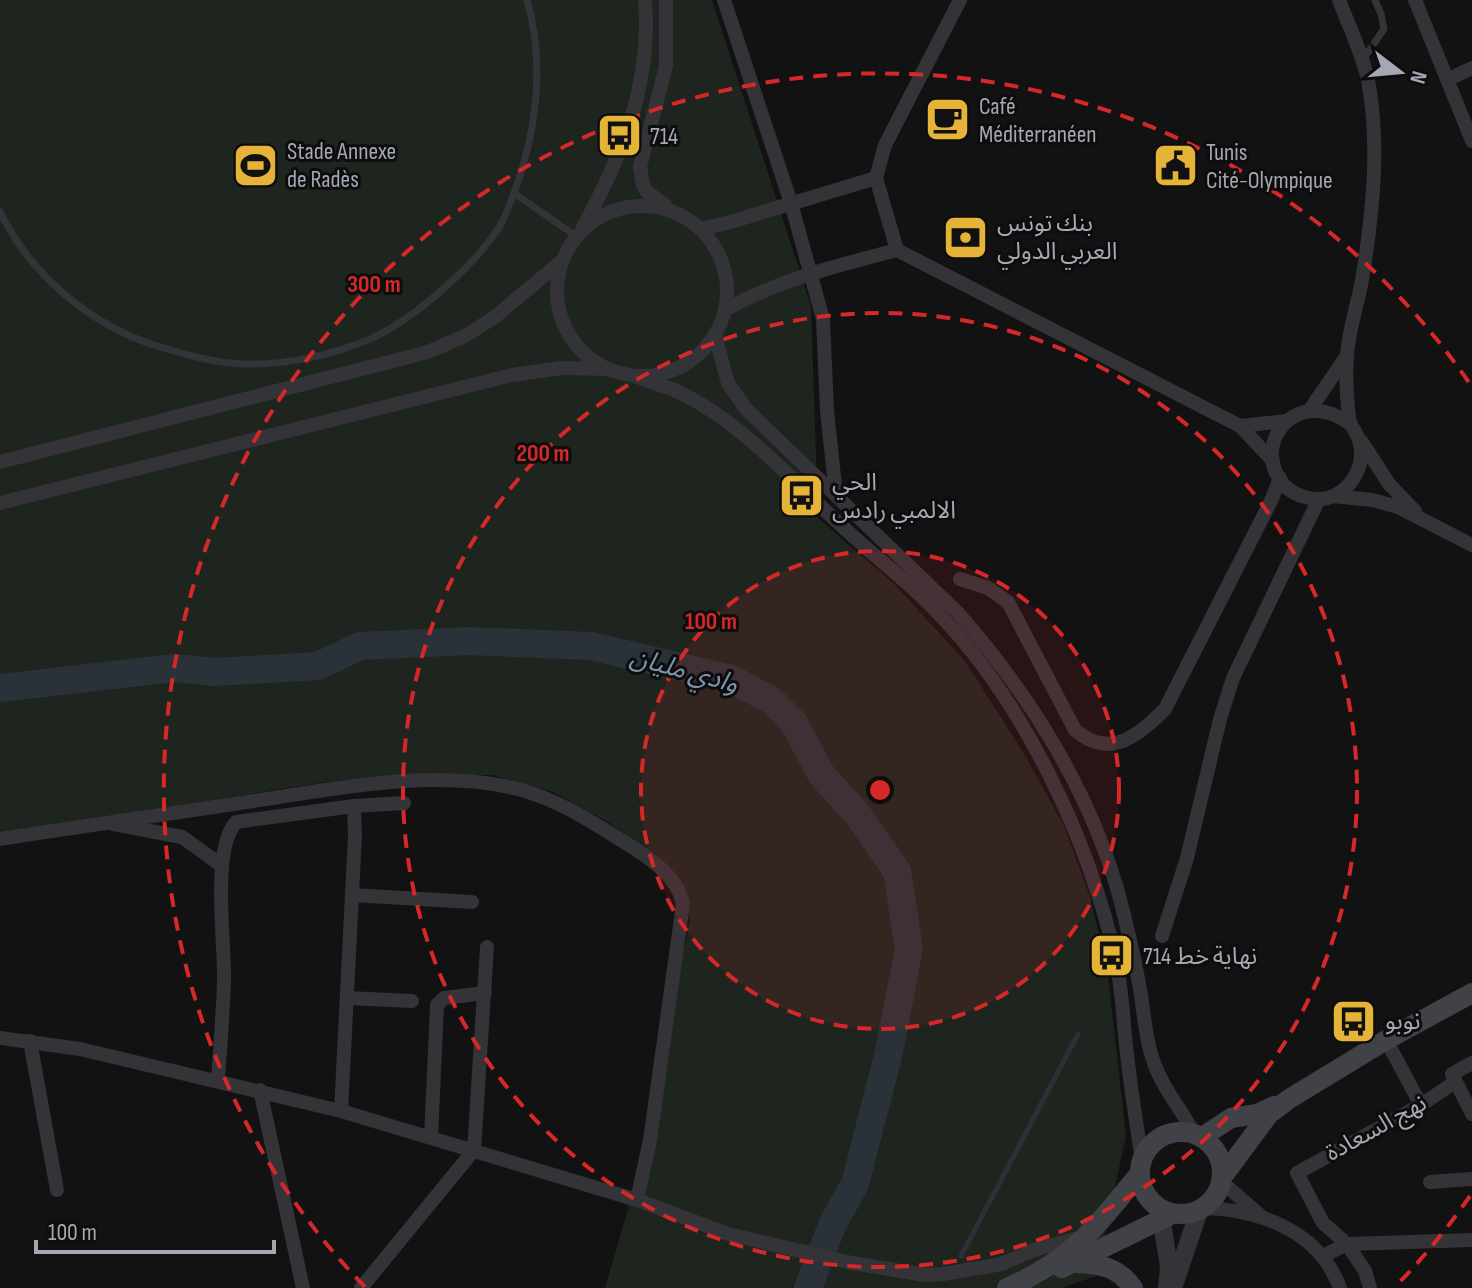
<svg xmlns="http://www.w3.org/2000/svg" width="1472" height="1288" viewBox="0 0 1472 1288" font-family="'Sofia Sans Condensed','Noto Sans Arabic',sans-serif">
<rect width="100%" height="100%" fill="#121213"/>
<path fill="#1e251f" d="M 0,0 L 712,0 L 811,306 L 818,518 L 894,584 L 965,661 L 1026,757 L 1064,826 L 1090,897 L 1107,967 L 1126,1135 L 1096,1276 L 1061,1288 L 605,1288 L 628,1209 L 690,920 L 687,891 L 663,862 L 608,822 L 553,792 L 492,775 L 399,775 L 326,782 L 0,833 Z"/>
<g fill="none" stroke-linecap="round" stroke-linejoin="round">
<path stroke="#2b3138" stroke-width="5" d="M 961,1256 L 1078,1034"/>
<path stroke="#2b3138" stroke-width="28" d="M 0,688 L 174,668 L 215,672 L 318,666 L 360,646 L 468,641 L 591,646 L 731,679 L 771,700 L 794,723 L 821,774 L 858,815 L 897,871 L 909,949 L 888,1056 L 855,1184 L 833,1223 L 808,1288"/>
<g stroke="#333338" stroke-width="7">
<path d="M 1364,58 L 1384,29 L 1381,14 L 1375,0"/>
<path d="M 514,193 L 577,237"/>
<path d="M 0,212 C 31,275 90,325 157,346 C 184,354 217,364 246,364 C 287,365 332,355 370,339 C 413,320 472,268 498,229 C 507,215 513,195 519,179 C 538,120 544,60 527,0"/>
</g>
<g stroke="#333338" stroke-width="14">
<path d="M 666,0 L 666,66 L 640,167 L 643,185 L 647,192 L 666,206"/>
<path d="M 724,0 L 791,203 L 823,319 L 827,411 L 836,495"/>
<path d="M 960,0 L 885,145 L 876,178 L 897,250 L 1240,426 L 1273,461"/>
<path d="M 1339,0 C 1349,26 1362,53 1368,80 C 1380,145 1373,210 1363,274 C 1359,301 1348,330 1347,357 C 1345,377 1347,399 1349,418 C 1350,427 1357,432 1359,440 C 1367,466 1350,495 1322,499 C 1310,500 1293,495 1284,485 C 1249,445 1296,385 1349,423"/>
<path d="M 1415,0 L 1472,141"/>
<path d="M 1449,79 L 1472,68"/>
<circle cx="642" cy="291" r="85"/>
<path d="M 583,227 C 622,156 652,83 645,0"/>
<path d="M 701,229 L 727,223 L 876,178"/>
<path d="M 725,310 C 778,280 839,265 897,250"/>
<path d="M 715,335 L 728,383 L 745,408 L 957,612 C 1027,691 1087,786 1117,888 C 1126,921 1134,955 1140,989 C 1144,1012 1145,1038 1153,1060 C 1162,1088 1181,1108 1194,1134"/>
<path d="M 635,376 C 650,382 666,386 681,393 C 745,425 791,480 844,528 C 875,557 909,582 938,613 C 1024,702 1090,841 1116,961 C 1122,988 1123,1018 1126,1045 C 1130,1084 1136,1122 1142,1160"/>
<path d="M 1309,411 L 1346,357"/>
<path d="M 1240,426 L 1286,421"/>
<path d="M 1362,442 L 1389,484 L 1415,511"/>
<path d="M 0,462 L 428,352 L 467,335 L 496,316 L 563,260"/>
<path d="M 1333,496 L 1372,500 L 1398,507 L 1472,545"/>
<path d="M 0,503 L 512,375 L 561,368 L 606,369"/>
<path d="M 960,579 L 988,588 L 1008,602 L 1075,730 C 1110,760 1138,736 1165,709 L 1271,501 L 1280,478"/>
<path d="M 113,824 L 182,837 L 221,865"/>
<path d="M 0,839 C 82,826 164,814 247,802 C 334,789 431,768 518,789 C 556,799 589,820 621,840 C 645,855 678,875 683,904 L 650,1140 L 637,1200"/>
<path d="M 352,895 L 472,902"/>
<path d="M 1162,936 L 1187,858 L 1220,719 L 1233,678 L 1319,499"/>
<path d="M 347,998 L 412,1001"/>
<path d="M 0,1038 L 80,1049 L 341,1111 L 637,1200 L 728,1234 L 852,1263 L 925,1275 L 943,1274 L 1002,1264 L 1034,1250 L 1082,1237"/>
<path d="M 1386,1040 L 1421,1105"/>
<path d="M 30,1041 L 57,1190"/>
<path d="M 1472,1063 L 1452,1074 L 1472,1114"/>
<path d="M 218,1081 C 220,1048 223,1014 224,981 C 225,942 211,850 236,822 L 354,806"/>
<path d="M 260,1090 L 303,1288"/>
<path d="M 341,1111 L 355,836 L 354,806 L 404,803"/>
<path d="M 431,1138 L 437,1005 L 444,998 L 485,993"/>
<path d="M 1222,1182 L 1262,1217"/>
<path d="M 1430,1182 L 1472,1179"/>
<path d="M 1204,1208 C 1261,1210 1319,1231 1340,1288"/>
<path d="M 1323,1256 L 1347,1244 L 1472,1240"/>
<path d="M 361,1288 L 474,1150 L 487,947"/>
<path d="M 1370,1288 L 1365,1271 L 1347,1244 L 1323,1223 L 1297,1173 L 1421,1105 L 1455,1082"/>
</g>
<g stroke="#333338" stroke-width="18">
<path d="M 1160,1209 L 1169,1267 L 1167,1288"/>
<path d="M 1173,1288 L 1199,1211"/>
</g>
<g stroke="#414248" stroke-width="20">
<circle cx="1181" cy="1173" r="41"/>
<path d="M 1202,1137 L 1231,1118 L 1257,1114 L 1274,1106"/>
<path d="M 1223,1176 L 1269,1114 L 1289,1099 L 1386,1040 L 1472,993"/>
<path d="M 1076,1263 C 1101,1264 1118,1267 1133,1288"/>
<path d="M 1062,1268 L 1172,1214"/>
<path d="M 1007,1288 C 1072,1260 1097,1226 1140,1173"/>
</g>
</g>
<circle cx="880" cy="790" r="239" fill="#d62828" fill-opacity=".12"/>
<g fill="none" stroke="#d62828" stroke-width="4" stroke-dasharray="14 10">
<circle cx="880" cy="790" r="239"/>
<circle cx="880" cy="790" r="477"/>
<path d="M1470 1196A716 716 0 0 1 1395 1287M365 1287A716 716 0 1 1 1470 384"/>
</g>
<defs>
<symbol id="cafe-square" viewBox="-11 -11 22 22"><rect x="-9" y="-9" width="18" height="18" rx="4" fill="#e4b338" stroke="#0d0d0e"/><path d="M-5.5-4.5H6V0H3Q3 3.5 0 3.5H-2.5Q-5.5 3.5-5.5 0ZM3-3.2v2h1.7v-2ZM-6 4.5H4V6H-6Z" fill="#111"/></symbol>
<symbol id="bus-square" viewBox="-11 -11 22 22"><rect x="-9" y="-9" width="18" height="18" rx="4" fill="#e4b338" stroke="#0d0d0e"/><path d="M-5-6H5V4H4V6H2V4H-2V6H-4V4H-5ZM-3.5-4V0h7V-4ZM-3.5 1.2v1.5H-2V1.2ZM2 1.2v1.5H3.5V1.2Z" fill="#111"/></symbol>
<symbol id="stadium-square" viewBox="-11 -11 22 22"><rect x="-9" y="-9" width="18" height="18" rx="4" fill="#e4b338" stroke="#0d0d0e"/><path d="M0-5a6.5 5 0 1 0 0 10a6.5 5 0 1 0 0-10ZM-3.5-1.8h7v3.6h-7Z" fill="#111"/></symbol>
<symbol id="civic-square" viewBox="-11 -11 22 22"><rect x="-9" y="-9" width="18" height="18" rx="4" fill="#e4b338" stroke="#0d0d0e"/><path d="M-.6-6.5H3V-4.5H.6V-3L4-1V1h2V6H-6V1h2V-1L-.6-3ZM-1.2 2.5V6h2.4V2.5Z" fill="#111"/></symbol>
<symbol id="bank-square" viewBox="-11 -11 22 22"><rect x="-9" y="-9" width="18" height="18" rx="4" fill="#e4b338" stroke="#0d0d0e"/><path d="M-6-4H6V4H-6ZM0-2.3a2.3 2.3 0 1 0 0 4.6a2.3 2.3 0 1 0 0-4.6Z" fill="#111"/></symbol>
</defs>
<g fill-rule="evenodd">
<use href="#cafe-square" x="922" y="94" width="51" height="51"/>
<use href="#bus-square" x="594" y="110" width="51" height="51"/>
<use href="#stadium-square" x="230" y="140" width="51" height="51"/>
<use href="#civic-square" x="1150" y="140" width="51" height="51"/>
<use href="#bank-square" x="940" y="212" width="51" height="51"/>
<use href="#bus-square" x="776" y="470" width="51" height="51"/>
<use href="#bus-square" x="1086" y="930" width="51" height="51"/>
<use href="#bus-square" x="1328" y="996" width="51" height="51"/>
</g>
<g text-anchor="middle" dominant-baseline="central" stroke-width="6" stroke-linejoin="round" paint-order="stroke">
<g font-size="24" fill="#a4a8b3" stroke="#0d0d0e" text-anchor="start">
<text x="979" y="106">Café<tspan x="979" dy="28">Méditerranéen</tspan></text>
<text x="650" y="136">714</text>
<text x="287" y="151">Stade Annexe<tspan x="287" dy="28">de Radès</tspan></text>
<text x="1206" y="152">Tunis<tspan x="1206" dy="28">Cité-Olympique</tspan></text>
<text x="997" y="223">بنك تونس<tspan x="997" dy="28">العربي الدولي</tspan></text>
<text x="832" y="482">الحي<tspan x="832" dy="28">الالمبي رادس</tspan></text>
<text x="1143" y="956">نهاية خط 714</text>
<text x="1385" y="1021">نوبو</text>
</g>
<g font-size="24" fill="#a4a8b3" stroke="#0d0d0e">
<text transform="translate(1376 1128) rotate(-29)">نهج السعادة</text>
</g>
<g font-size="26" font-style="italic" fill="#7d94ac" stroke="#0d0d0e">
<text transform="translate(684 671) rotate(15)">وادي مليان</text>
</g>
</g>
<circle cx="880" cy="790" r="12" fill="#d62828" stroke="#0d0d0e" stroke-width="4"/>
<g font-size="24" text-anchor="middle" font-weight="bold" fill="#d62828" stroke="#0d0d0e" stroke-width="6" stroke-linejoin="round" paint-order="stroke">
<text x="374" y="292">300 m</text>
<text x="543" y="461">200 m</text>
<text x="711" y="629">100 m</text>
</g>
<g transform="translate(1400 72) rotate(106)" stroke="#0d0d0e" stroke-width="6" paint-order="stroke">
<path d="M0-6L14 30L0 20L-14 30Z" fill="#a4a8b3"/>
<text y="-12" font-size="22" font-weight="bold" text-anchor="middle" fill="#a4a8b3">N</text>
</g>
<path d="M36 1240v12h238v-12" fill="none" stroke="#a4a8b3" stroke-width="4"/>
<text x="48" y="1240" font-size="24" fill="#a4a8b3" stroke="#0d0d0e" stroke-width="6" paint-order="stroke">100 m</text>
</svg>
